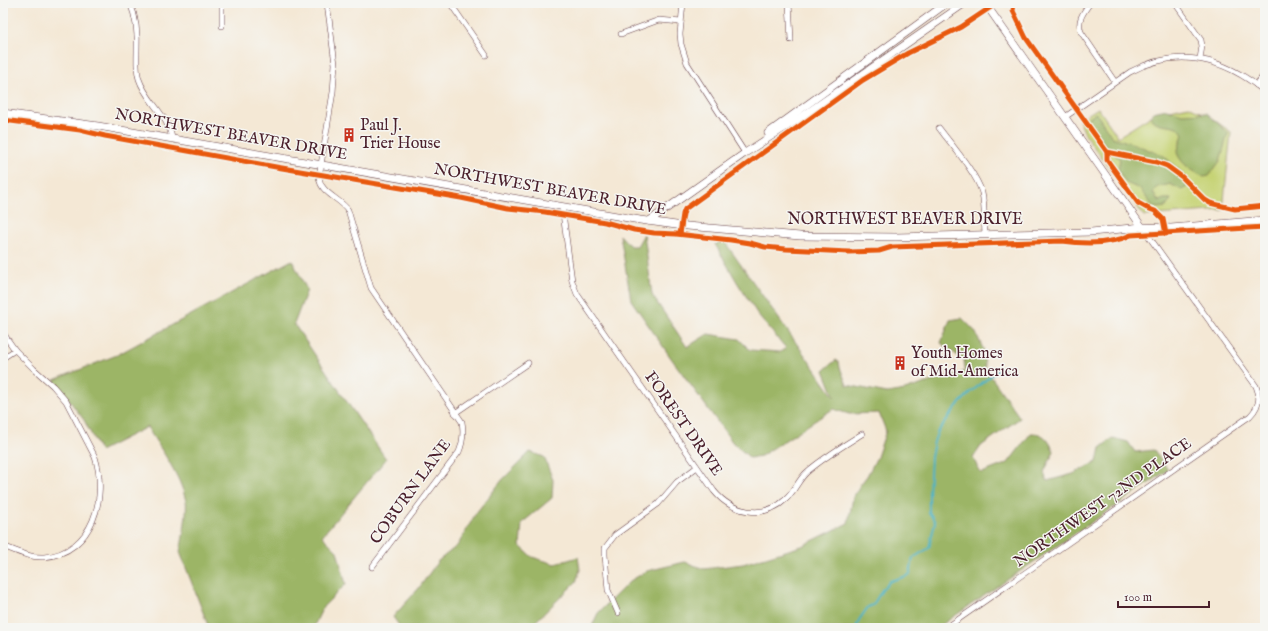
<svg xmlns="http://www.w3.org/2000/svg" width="1268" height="631" viewBox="0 0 1268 631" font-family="'IM FELL English',serif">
<rect width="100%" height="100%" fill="#f6f6f2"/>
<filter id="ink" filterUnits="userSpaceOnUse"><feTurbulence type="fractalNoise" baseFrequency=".025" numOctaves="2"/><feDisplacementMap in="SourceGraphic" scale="8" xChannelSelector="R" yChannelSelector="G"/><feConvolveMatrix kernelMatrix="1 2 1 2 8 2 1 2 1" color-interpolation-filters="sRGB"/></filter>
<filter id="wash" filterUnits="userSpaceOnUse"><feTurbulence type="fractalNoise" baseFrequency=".012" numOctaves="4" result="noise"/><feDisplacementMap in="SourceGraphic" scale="16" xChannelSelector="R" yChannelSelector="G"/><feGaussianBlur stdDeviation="0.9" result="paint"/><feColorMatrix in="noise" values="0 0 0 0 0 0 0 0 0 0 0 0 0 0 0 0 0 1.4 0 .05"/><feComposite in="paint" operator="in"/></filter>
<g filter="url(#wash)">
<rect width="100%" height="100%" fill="#f4e8d5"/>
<path fill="#c6d375" stroke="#887950" d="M 1189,106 L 1210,117 L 1231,132 L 1223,210 L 1144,216 L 1086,136 L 1079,120 L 1098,108 L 1118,137 L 1156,113 Z"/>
<g fill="#9cb566" stroke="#736a48">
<path d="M 1167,109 L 1182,114 L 1207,113 L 1228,133 L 1220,161 L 1209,176 L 1204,177 C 1193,171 1182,165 1177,153 L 1183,134 C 1176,120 1162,129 1151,119 L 1153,112 Z"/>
<path d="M 1096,113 L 1112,137 L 1134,144 L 1164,156 L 1182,173 L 1187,187 L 1182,190 L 1170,184 C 1163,187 1157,184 1153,192 L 1156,198 L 1159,201 L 1164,199 L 1171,199 L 1166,207 L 1154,208 L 1140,189 L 1126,183 L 1118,170 L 1120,159 C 1107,148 1094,134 1089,117 Z"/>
<path d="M 644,234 L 652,295 L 687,347 L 708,334 L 739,339 L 750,350 L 780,352 L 786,348 L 760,318 L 737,282 L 715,244 L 724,241 L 835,398 L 824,370 L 836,360 L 839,362 L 840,368 L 847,385 L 887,393 L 905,390 L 938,379 L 953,376 L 965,371 L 964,359 L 958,356 L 941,343 L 950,320 L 962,318 L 975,331 L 984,351 L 985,368 L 1020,418 L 981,446 L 973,458 L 980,472 L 982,473 L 1008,463 L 1031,433 C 1045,433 1048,440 1054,451 L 1044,472 L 1047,481 L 1073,474 L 1097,462 L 1100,448 L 1113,438 L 1128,442 L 1135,452 L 1154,450 L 1168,470 L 940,626 L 934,628 L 591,628 L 598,613 L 630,581 L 647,571 L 685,562 L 704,569 L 743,564 L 802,546 L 848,523 L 853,498 L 860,485 L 867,476 L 877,457 L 886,431 L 879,413 L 849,414 L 833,409 L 761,456 L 750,458 L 733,443 L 671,358 L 631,300 L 620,235 L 630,246 L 637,246 Z"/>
<path d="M 292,260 L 307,290 L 294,324 L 386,459 L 322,536 L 337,551 L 346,584 L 323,607 L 313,628 L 209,628 L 180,552 C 182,543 188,509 186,501 C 180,474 161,450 147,427 L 100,451 L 84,420 L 54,380 L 117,355 Z"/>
<path d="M 530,452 L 544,457 L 553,480 L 552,498 L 522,523 L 520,546 L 532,557 L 555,564 L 578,557 L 580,570 L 576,582 L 529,628 L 401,628 L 393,617 L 419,588 L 438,561 L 458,545 L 476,513 L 503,479 Z"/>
</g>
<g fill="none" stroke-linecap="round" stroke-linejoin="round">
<path stroke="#49b4c7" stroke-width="2" d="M 856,628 L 859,620 L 868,607 L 873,605 L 882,590 L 890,581 L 907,576 L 910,574 L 913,558 L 929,548 L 935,522 L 929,512 L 929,494 L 931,457 L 934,442 L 937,433 L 957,406 L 971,392 L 998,370 L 1003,367 L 1006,367"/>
</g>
</g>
<g filter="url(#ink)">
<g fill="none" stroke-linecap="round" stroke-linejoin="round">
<defs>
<g id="minor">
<path d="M 130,3 C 137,19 138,34 137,52 C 137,61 136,70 139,79 C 146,101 168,115 172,138"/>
<path d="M 327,3 L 335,64 L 333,92 L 319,177 C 320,180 320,184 322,186 C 327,195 341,200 348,210 L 371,288 L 462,422 C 464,433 463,442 459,452 L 372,567"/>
<path d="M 450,3 L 486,55"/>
<path d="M 683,3 L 680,34 L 681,44 L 687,63 L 745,153"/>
<path d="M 789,3 L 791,40"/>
<path d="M 1090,3 C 1083,13 1077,20 1081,32 L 1115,82"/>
<path d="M 1175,3 L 1201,40 L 1202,46 L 1200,59"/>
<path d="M 222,26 L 222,3"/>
<path d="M 621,34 L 659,20 L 681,22"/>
<path d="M 1256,85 L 1265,74"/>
<path d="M 1065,117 L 1130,72 C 1178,46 1225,58 1265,92"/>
<path d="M 939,128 C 951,144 977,174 982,193 C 985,206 984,221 985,234"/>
<path d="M 562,206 L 572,281 L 577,294 L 714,491 C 732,513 764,520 786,499 C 795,491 798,480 807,472 C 823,458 843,446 862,434"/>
<path d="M 1260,221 L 1265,228"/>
<path d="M 3,333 L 15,350 L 34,369 L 53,386 L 66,401 L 95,457 C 108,497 93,553 44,557 C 30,558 16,551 3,546"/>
<path d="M 3,358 L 15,350"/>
<path d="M 455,413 L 528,363"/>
<path d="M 618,613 L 608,590 L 605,555 L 605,548 L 615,535 L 658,504 L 677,482 L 697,467"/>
<path d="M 946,628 L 1250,416 C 1259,407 1261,398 1256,386 L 1142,227"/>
</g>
<g id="secondary">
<path d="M 985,3 L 1142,227"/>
<path d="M 3,113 L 98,126 L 640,220 L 676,225 L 800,236 L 896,237 L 1091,232 L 1142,227 L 1171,228 L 1265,220"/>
<path d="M 768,133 L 947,3"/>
<path d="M 649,221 L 745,153 L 804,115 L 965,3"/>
</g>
</defs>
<use href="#minor" stroke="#643d44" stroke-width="6"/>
<use href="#secondary" stroke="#643d44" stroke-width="8"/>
<use href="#minor" stroke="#fff" stroke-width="5"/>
<use href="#secondary" stroke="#fff" stroke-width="7"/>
<defs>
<g id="cycleway">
<path d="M 1014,3 L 1013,11 L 1016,17 L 1026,38 L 1107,152 L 1107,160 L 1138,203 L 1147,208 L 1155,211 L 1163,219 L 1166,234"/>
<path d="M 3,120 L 80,130 L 105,136 L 276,167 L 461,198 L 508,208 L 545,212 L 605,222 L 634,230 L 654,233 L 676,234 L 731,240 L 750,243 L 765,247 L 786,249 L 849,252 L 879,251 L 892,247 L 1062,241 C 1085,244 1110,245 1131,235 L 1265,227"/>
<path d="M 1107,152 L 1156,162 L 1167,166 L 1182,177 L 1205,200 L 1210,203 L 1235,209 L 1265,206"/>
<path d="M 680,234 L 683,214 L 685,209 L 863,80 L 908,53 L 961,27 L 997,3"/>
</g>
</defs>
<use href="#cycleway" stroke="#f6f6f2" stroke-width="8"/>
<use href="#cycleway" stroke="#e8590c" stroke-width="5"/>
</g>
</g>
<defs>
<symbol id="building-bare" viewBox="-9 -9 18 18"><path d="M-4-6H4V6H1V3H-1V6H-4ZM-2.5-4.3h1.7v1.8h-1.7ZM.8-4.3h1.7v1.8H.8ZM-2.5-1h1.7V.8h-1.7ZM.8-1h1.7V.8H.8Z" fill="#c8321e" stroke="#f6f6f2" stroke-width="2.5" paint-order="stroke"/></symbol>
</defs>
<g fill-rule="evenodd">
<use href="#building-bare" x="339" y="125" width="20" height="20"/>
<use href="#building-bare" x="890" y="353" width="20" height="20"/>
</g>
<g text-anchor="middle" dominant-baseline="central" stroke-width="3" stroke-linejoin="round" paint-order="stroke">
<g font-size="16" fill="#4a1f2b" stroke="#f6f6f2" text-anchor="start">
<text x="360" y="126">Paul J.<tspan x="360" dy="18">Trier House</tspan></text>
<text x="911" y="354">Youth Homes<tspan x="911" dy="18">of Mid-America</tspan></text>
</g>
<g font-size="16" fill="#4a1f2b" stroke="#f6f6f2">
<text transform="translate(231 135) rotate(10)">NORTHWEST BEAVER DRIVE</text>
<text transform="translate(550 190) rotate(10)">NORTHWEST BEAVER DRIVE</text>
<text x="905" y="220">NORTHWEST BEAVER DRIVE</text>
<text transform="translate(683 424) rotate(55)">FOREST DRIVE</text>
<text transform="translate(411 492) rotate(-54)">COBURN LANE</text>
<text transform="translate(1103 503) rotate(-35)">NORTHWEST 72ND PLACE</text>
</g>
</g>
<rect width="1268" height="631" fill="none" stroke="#f6f6f2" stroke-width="16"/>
<path d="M1118 601v6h91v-6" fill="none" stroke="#4a1f2b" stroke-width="2"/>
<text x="1124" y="601" font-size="12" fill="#4a1f2b" stroke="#f6f6f2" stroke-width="3" paint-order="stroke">100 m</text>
</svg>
